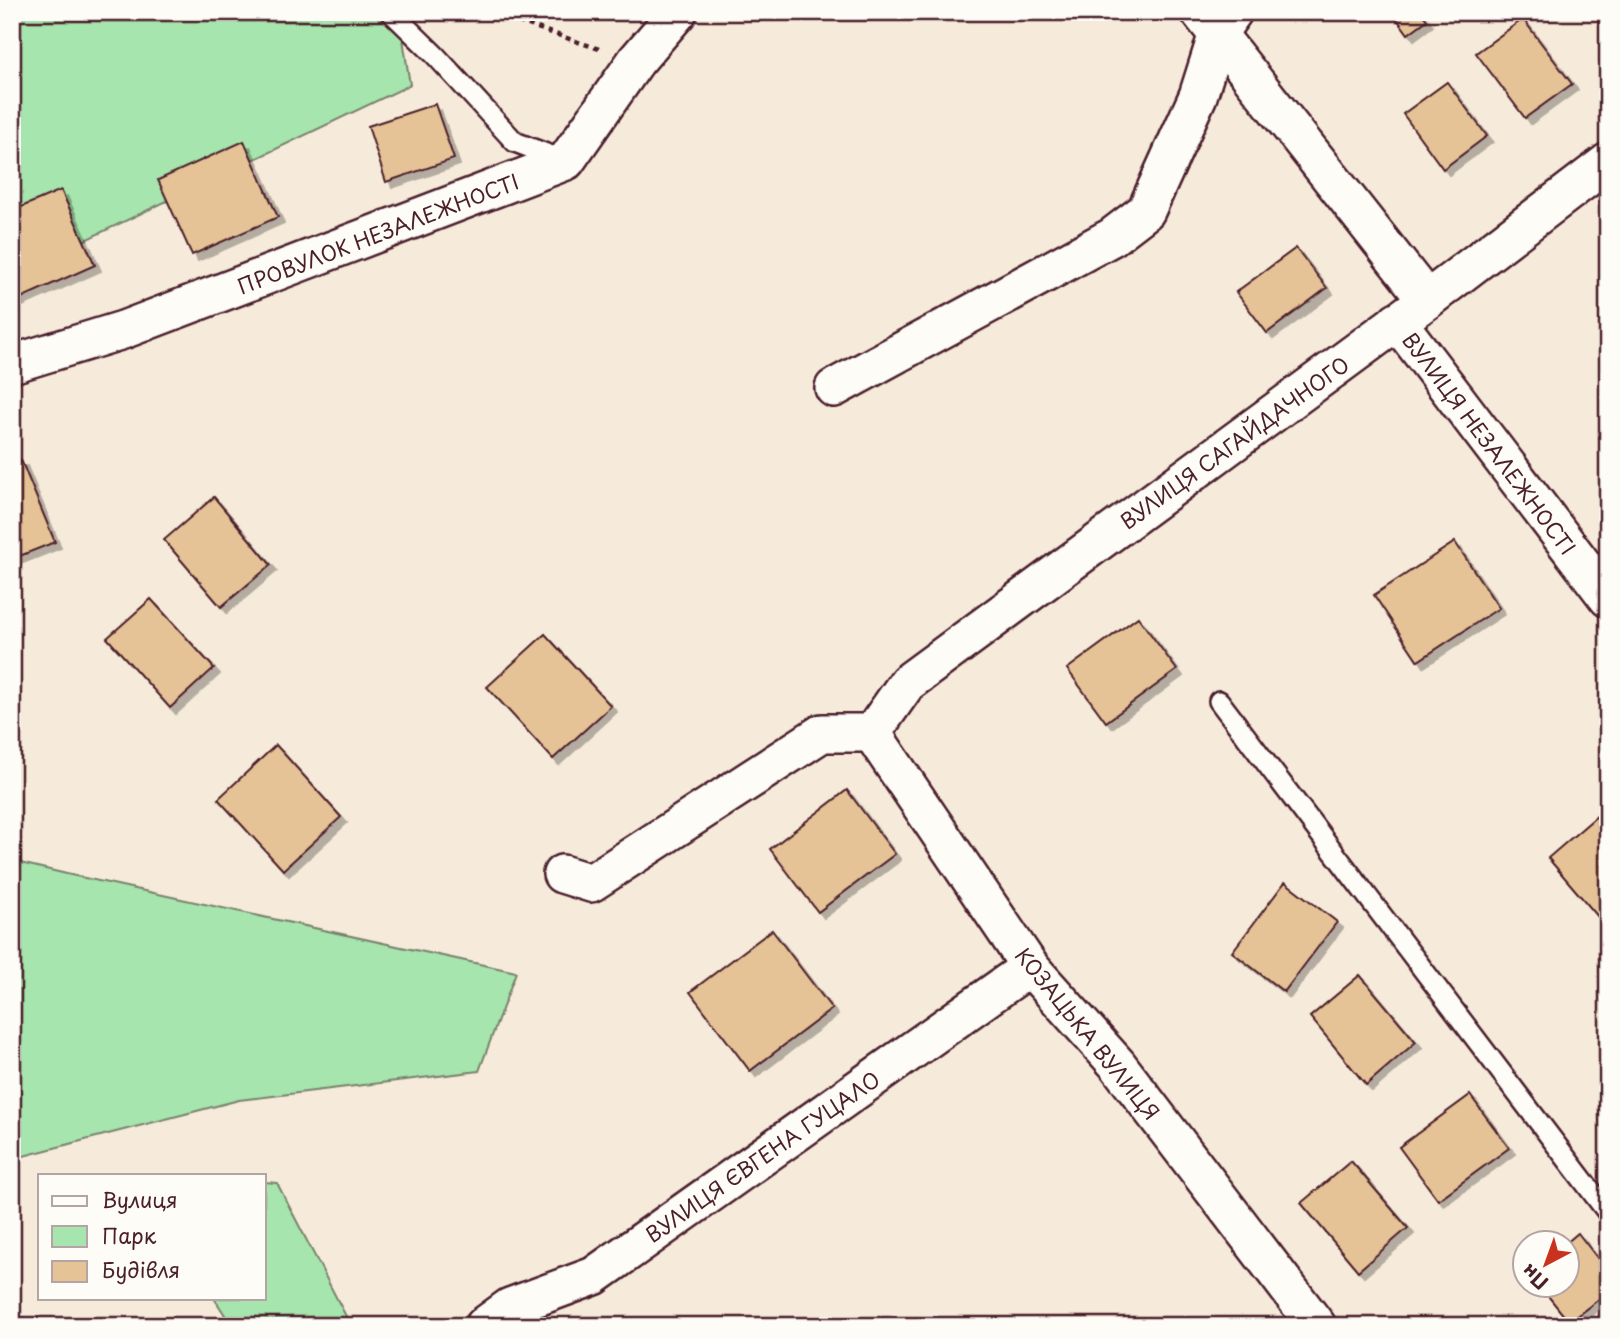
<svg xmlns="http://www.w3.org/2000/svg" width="1620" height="1338" viewBox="0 0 1620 1338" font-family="'Playpen Sans',sans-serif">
<defs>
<filter id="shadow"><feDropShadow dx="6" dy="6" stdDeviation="0" flood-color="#0004"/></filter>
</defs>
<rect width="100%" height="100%" fill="#f6ebda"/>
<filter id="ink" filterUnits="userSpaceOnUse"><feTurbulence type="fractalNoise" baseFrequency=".0143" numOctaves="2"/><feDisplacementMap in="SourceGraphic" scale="14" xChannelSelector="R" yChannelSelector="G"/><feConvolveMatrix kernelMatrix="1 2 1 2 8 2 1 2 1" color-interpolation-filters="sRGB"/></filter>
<g filter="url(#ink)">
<g fill="#a6e5ad" stroke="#78826c" stroke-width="2">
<path d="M 12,12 L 399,12 L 410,85 L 12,275 Z"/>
<path d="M 12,861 L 71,875 L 516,972 L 479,1071 L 239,1100 L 12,1159 Z"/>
<path d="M 264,1182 L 277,1183 L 351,1326 L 232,1326 L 214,1298 L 264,1298 Z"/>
</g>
<g fill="#e5c396" stroke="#4a1f2b" stroke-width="2" filter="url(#shadow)">
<path d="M 1392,12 L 1421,12 L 1427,20 L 1408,34 Z"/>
<path d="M 1523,19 L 1572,84 L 1525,118 L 1476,53 Z"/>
<path d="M 1447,82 L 1487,136 L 1443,169 L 1403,114 Z"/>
<path d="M 435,104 L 454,159 L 386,182 L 368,126 Z"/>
<path d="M 244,141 L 278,217 L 192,255 L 158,180 Z"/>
<path d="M 61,190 L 95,265 L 12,302 L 12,211 Z"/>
<path d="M 1296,248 L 1327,288 L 1267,333 L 1236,292 Z"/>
<path d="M 21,460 L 55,542 L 12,559 L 12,464 Z"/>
<path d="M 214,497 L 271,565 L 221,607 L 164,540 Z"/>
<path d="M 1455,542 L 1499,608 L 1418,661 L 1374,595 Z"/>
<path d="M 151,599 L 214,668 L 170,708 L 107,638 Z"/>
<path d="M 1138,617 L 1177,670 L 1106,722 L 1067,669 Z"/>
<path d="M 545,634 L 611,706 L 553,759 L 487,687 Z"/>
<path d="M 276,745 L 341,817 L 283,870 L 218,799 Z"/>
<path d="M 847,790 L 895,854 L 818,912 L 770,849 Z"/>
<path d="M 1598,815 L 1608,827 L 1608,922 L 1605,925 L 1548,858 Z"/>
<path d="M 1285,882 L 1337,922 L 1284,992 L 1232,952 Z"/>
<path d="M 772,930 L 832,1009 L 750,1071 L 690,992 Z"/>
<path d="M 1360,975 L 1416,1042 L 1366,1085 L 1310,1017 Z"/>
<path d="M 1470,1095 L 1509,1148 L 1438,1200 L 1399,1147 Z"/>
<path d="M 1351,1161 L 1408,1228 L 1358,1271 L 1301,1203 Z"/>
<path d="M 1578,1233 L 1608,1272 L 1608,1292 L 1569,1322 L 1540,1286 L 1568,1286 L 1568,1244 L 1565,1244 Z"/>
</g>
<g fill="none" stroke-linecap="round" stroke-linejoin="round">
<defs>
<g id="service">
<path d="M 391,12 L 435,55 L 515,142 L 562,160"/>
<path d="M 1219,701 L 1608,1213"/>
</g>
<g id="minor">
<path d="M 1200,12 L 1427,300"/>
<path d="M 1397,321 L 1608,598"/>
<path d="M 12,364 L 123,330 L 566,161 L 636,61 L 678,12"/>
<path d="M 834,388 L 1112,237 L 1146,211 L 1198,96 L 1218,33 L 1233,12"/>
<path d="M 872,733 L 907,683 L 1427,300 L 1608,162"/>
<path d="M 872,733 L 1030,967 L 1117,1064 L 1317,1326"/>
<path d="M 562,874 L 591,883 L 822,733 L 872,733"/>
<path d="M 484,1326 L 510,1307 L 594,1276 L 1030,967"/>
</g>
</defs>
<use href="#service" stroke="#4a1f2b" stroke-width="24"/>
<use href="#minor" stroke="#4a1f2b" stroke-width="42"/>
<path stroke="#4a1f2b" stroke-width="4.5" stroke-dasharray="5 5" stroke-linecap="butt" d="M 490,12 L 602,50"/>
<use href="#service" stroke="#fdfcf7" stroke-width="19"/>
<use href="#minor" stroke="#fdfcf7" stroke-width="37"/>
</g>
</g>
<g text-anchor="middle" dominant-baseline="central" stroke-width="6" stroke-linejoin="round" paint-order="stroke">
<g font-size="21" fill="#4a1f2b" stroke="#fdfcf7">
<text transform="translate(378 233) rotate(-21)">ПРОВУЛОК НЕЗАЛЕЖНОСТІ</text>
<text transform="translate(1234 442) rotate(-36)">ВУЛИЦЯ САГАЙДАЧНОГО</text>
<text transform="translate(1490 443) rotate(53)">ВУЛИЦЯ НЕЗАЛЕЖНОСТІ</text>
<text transform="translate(1088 1033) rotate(51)">КОЗАЦЬКА ВУЛИЦЯ</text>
<text transform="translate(762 1156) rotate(-35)">ВУЛИЦЯ ЄВГЕНА ГУЦАЛО</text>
</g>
</g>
<rect width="1620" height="1338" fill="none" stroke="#fdfcf7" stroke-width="42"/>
<rect x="21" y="21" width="1578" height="1296" fill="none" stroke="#4a1f2b" stroke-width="2.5" filter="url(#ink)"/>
<rect x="38" y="1174" width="228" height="126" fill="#fdfcf7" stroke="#b5a4a5" stroke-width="2"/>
<rect x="52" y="1196" width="35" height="10" fill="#fdfcf7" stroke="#b5a4a5" stroke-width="2"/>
<text x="102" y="1208" font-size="21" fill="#4a1f2b">Вулиця</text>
<rect x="52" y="1226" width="35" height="21" fill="#a6e5ad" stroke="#b5a4a5" stroke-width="2"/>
<text x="102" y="1244" font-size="21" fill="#4a1f2b">Парк</text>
<rect x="52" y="1261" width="35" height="21" fill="#e5c396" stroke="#b5a4a5" stroke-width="2"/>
<text x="102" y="1278" font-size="21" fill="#4a1f2b">Будівля</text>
<g transform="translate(1546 1264) rotate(221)"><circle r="33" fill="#fdfcf7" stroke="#b5a4a5" stroke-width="2"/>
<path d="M0-5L12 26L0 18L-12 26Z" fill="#c8321e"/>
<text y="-10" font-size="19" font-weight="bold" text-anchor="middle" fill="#4a1f2b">Пн</text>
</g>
</svg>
